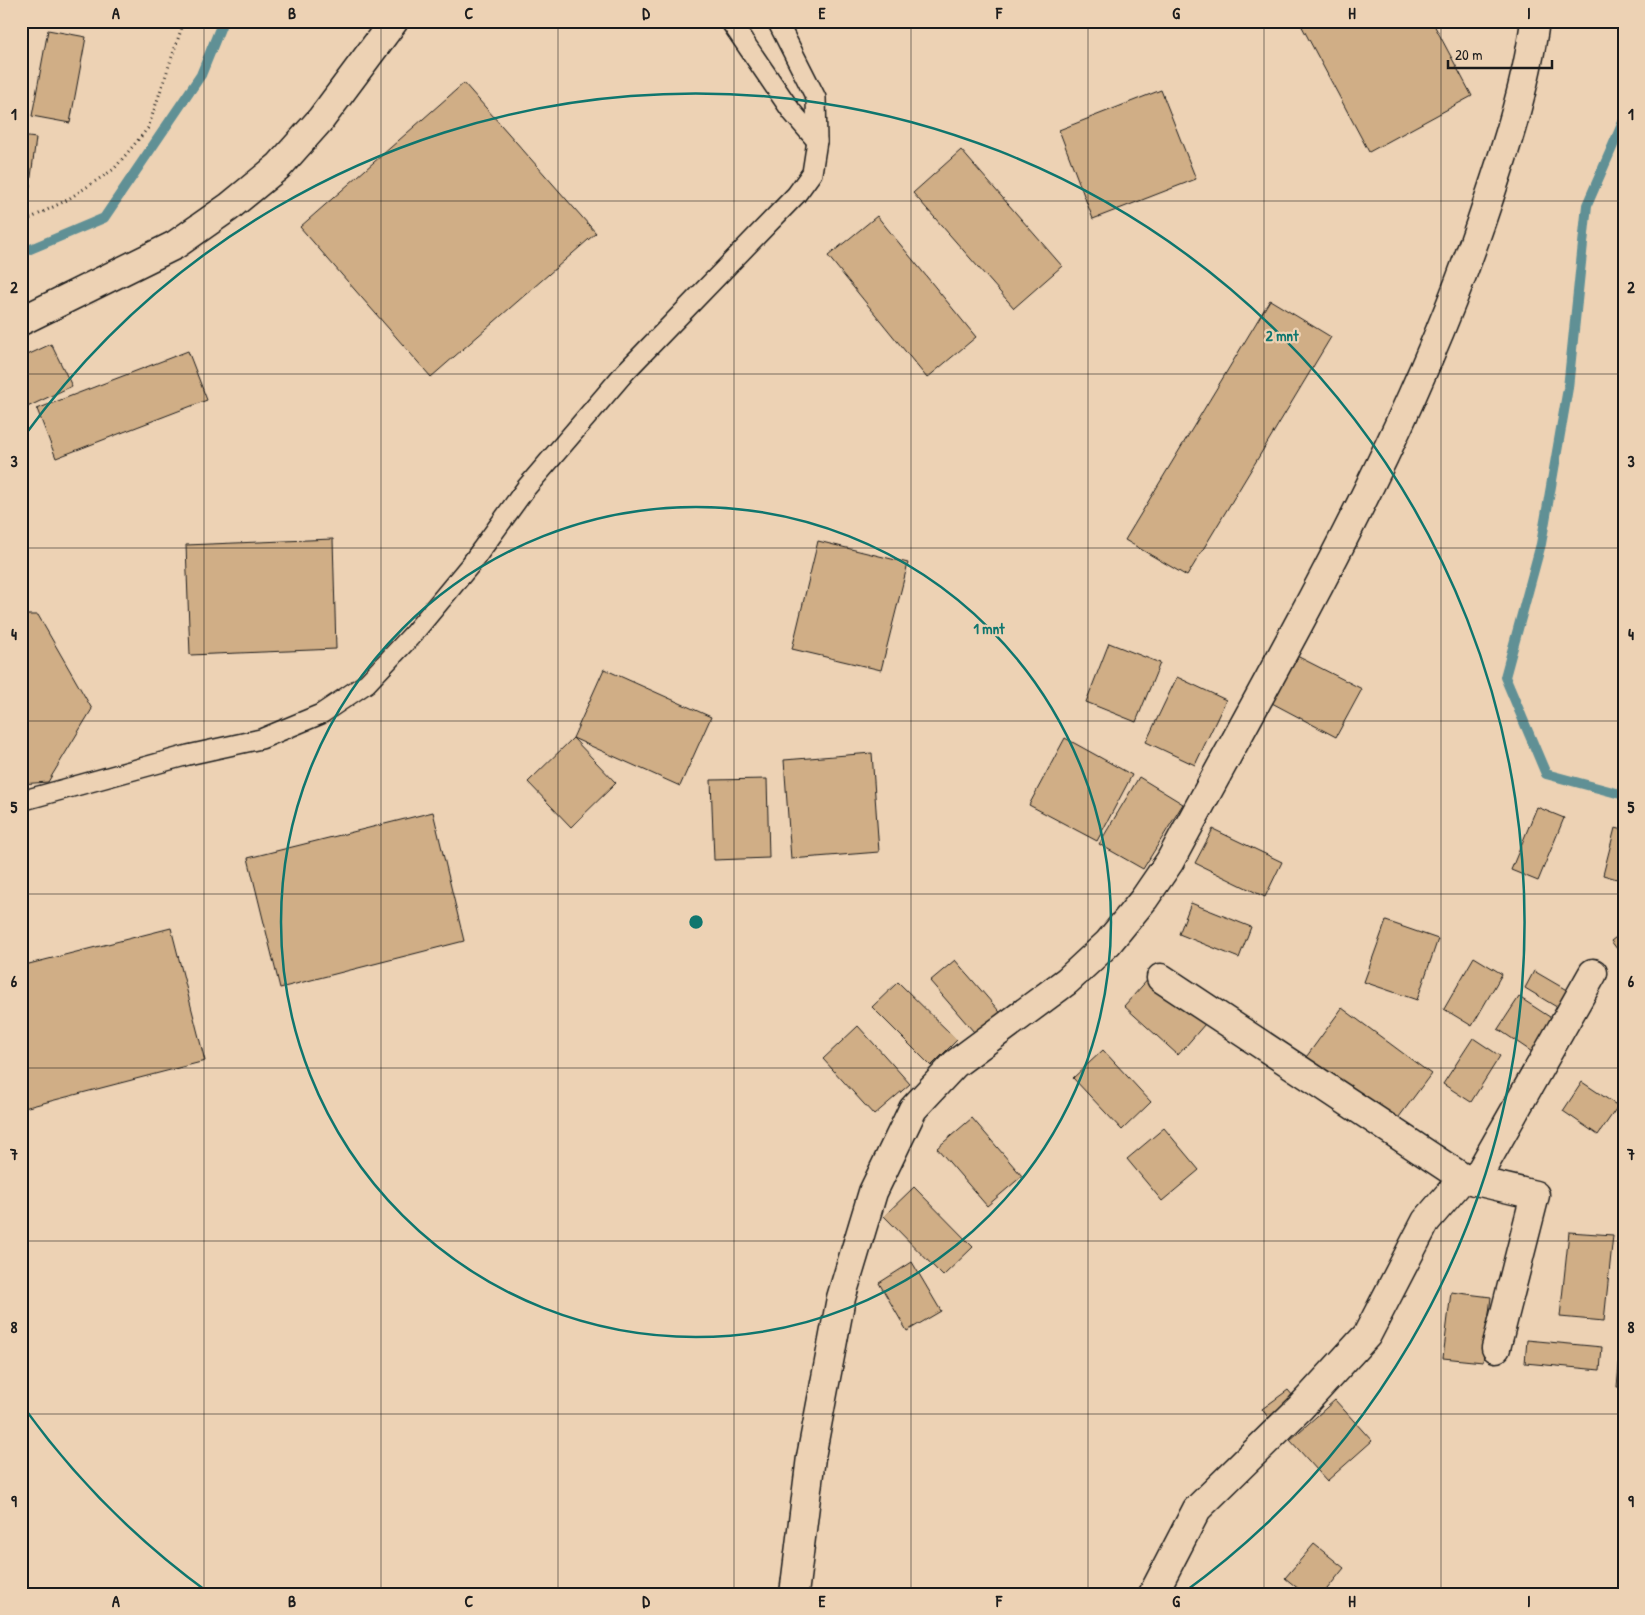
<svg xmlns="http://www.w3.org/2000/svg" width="1645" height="1615" viewBox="0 0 1645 1615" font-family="'Patrick Hand',sans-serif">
<rect width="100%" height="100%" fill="#edd2b4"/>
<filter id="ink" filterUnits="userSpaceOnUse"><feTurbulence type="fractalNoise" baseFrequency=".02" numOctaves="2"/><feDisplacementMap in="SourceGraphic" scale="10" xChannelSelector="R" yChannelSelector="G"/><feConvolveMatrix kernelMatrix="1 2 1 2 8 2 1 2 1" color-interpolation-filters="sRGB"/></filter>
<g filter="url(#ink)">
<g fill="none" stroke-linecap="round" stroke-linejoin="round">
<g stroke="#609095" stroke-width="10">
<path d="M 1624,120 L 1587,205 L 1568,388 L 1541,544 L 1505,677 L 1546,774 L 1624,795"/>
<path d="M 21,253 L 104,218 L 201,75 L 223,21"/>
</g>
</g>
<g fill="#d0ae86" stroke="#1c1c1c">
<path d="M 1299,21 L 1432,21 L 1472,96 L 1369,152 Z"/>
<path d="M 48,30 L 86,37 L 70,123 L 32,116 Z"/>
<path d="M 464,83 L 596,233 L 431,377 L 300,227 Z"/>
<path d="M 1161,90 L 1196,179 L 1093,219 L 1059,130 Z"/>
<path d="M 21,136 L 36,138 L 27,208 L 21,207 Z"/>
<path d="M 961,150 L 1062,266 L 1014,308 L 913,193 Z"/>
<path d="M 877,216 L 976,337 L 927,378 L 828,256 Z"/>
<path d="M 1270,300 L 1331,337 L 1187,576 L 1125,540 Z"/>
<path d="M 51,344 L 72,386 L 21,410 L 21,358 Z"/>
<path d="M 188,351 L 207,400 L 56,458 L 37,409 Z"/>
<path d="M 333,539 L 336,649 L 190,655 L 186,545 Z"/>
<path d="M 818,541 L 908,563 L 881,670 L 792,649 Z"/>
<path d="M 21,615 L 38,615 L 92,709 L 48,782 L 21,784 Z"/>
<path d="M 1109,643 L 1160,663 L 1136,722 L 1086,702 Z"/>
<path d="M 1295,655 L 1362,689 L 1336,737 L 1270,702 Z"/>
<path d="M 604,669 L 711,717 L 680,786 L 573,738 Z"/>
<path d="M 1177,677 L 1226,700 L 1195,765 L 1146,742 Z"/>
<path d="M 573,738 L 616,783 L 571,827 L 528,782 Z"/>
<path d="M 1065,738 L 1132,775 L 1097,841 L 1029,805 Z"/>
<path d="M 872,753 L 879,852 L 791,859 L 784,760 Z"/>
<path d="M 1139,777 L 1183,804 L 1143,869 L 1099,844 Z"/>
<path d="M 767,779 L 769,858 L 714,860 L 711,780 Z"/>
<path d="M 1537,807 L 1564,818 L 1538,881 L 1511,870 Z"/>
<path d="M 433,812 L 464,941 L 280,988 L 248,858 Z"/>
<path d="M 1615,828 L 1624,830 L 1624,881 L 1603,875 Z"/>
<path d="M 1213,829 L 1282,862 L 1265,897 L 1195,863 Z"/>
<path d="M 1191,903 L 1251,927 L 1239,958 L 1179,934 Z"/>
<path d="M 1386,921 L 1438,939 L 1417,1000 L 1364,982 Z"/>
<path d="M 171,928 L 205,1061 L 24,1108 L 21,1096 L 21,966 Z"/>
<path d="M 1624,931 L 1624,958 L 1611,941 Z"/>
<path d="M 1474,957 L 1502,974 L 1472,1026 L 1444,1009 Z"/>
<path d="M 955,960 L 1005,1018 L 980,1039 L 930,981 Z"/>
<path d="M 1534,971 L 1570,992 L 1560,1009 L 1525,988 Z"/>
<path d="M 1151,976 L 1205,1024 L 1178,1055 L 1124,1006 Z"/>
<path d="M 898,982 L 957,1040 L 931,1066 L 872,1007 Z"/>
<path d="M 1519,997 L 1556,1021 L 1535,1054 L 1498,1029 Z"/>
<path d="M 1342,1008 L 1431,1074 L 1393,1125 L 1304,1060 Z"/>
<path d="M 858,1026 L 910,1084 L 874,1115 L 823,1059 Z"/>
<path d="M 1473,1038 L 1500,1056 L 1471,1102 L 1443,1084 Z"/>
<path d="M 1103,1050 L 1151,1102 L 1122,1130 L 1073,1078 Z"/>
<path d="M 1582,1082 L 1618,1106 L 1598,1135 L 1563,1111 Z"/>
<path d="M 972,1118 L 1022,1176 L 987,1206 L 937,1148 Z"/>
<path d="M 1164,1128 L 1199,1170 L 1162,1201 L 1127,1159 Z"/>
<path d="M 914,1187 L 973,1247 L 943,1276 L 884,1216 Z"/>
<path d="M 1569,1232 L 1613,1235 L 1604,1321 L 1560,1317 Z"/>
<path d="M 912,1262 L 941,1311 L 907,1331 L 879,1283 Z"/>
<path d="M 1451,1292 L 1491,1297 L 1483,1362 L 1443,1358 Z"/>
<path d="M 1624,1313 L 1624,1387 L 1617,1387 Z"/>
<path d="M 1527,1340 L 1602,1347 L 1600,1370 L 1525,1363 Z"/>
<path d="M 1288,1390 L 1298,1402 L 1272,1423 L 1262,1409 Z"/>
<path d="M 1335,1400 L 1372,1441 L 1327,1481 L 1290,1440 Z"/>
<path d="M 1314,1544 L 1344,1568 L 1323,1594 L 1305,1594 L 1285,1578 Z"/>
</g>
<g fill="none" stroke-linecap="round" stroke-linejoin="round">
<defs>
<g id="service">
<path d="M 730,21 L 792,112 L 817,141"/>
<path d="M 21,801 L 188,755 L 261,739 L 321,714 L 367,683 L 413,634 L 471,564 L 526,488 L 626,371 L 796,195 L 812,173 L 817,141 L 816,98 L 777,21"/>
</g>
<g id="minor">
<path d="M 21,321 L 175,245 L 229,207 L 279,166 L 321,119 L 394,21"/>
<path d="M 1161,978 L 1463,1178 L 1535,1195 L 1496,1348"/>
<path d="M 1475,1181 L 1593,973"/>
<path d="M 794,1594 L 811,1457 L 841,1298 L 873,1192 L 913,1109 L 955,1064 L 1067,981 L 1108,943 L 1144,899 L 1170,861 C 1282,652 1404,448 1481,222 C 1503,157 1526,89 1535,21"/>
<path d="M 1153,1594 L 1197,1509 L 1300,1408 L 1367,1335 L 1426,1221 L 1463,1178"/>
</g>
</defs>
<use href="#service" stroke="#1c1c1c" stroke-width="22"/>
<use href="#minor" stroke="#1c1c1c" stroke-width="31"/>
<path stroke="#1c1c1c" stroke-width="3" stroke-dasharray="1 4" stroke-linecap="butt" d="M 21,223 L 67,200 L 114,169 L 148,128 L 184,21"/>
<use href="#service" stroke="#edd2b4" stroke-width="19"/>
<use href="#minor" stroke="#edd2b4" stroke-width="28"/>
</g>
</g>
<path fill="none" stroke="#1c1c1c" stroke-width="1" stroke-opacity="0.55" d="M 204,21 L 204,1594M 381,21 L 381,1594M 558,21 L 558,1594M 734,21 L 734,1594M 911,21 L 911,1594M 1088,21 L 1088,1594M 1264,21 L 1264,1594M 1441,21 L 1441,1594M 21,201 L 1624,201M 21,374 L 1624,374M 21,548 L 1624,548M 21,721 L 1624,721M 21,894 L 1624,894M 21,1068 L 1624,1068M 21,1241 L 1624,1241M 21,1414 L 1624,1414"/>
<g fill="none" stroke="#0f766e" stroke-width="2.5">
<circle cx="696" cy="922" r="415"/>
<path d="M209 1593A829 829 0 0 1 25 1409M25 435A829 829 0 1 1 1183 1593"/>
</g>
<circle cx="696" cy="922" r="8" fill="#0f766e" stroke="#edd2b4" stroke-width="2.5"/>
<g font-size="15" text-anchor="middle" font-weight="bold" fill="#0f766e" stroke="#edd2b4" stroke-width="4.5" stroke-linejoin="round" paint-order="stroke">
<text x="1282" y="341">2 mnt</text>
<text x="989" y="634">1 mnt</text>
</g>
<rect width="1645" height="1615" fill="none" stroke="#edd2b4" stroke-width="55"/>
<path d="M1448 60v8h104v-8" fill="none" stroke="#1c1c1c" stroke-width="2.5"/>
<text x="1455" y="60" font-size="15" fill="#1c1c1c" stroke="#edd2b4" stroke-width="4" paint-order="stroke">20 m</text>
<rect x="28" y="28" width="1590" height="1560" fill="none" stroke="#1c1c1c" stroke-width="2"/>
<g font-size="16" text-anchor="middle" font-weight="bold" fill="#1c1c1c">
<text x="116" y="19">A</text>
<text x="292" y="19">B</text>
<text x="469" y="19">C</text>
<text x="646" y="19">D</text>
<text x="822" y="19">E</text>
<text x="999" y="19">F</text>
<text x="1176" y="19">G</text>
<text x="1352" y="19">H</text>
<text x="1529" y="19">I</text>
<text x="14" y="120">1</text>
<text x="1631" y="120">1</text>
<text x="14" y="293">2</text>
<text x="1631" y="293">2</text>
<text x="14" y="467">3</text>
<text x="1631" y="467">3</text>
<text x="14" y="640">4</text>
<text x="1631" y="640">4</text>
<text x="14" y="813">5</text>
<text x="1631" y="813">5</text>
<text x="14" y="987">6</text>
<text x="1631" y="987">6</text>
<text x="14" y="1160">7</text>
<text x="1631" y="1160">7</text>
<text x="14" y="1333">8</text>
<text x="1631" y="1333">8</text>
<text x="14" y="1507">9</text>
<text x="1631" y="1507">9</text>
<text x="116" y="1607">A</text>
<text x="292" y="1607">B</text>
<text x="469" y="1607">C</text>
<text x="646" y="1607">D</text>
<text x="822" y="1607">E</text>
<text x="999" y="1607">F</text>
<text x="1176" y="1607">G</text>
<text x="1352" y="1607">H</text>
<text x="1529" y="1607">I</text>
</g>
</svg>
